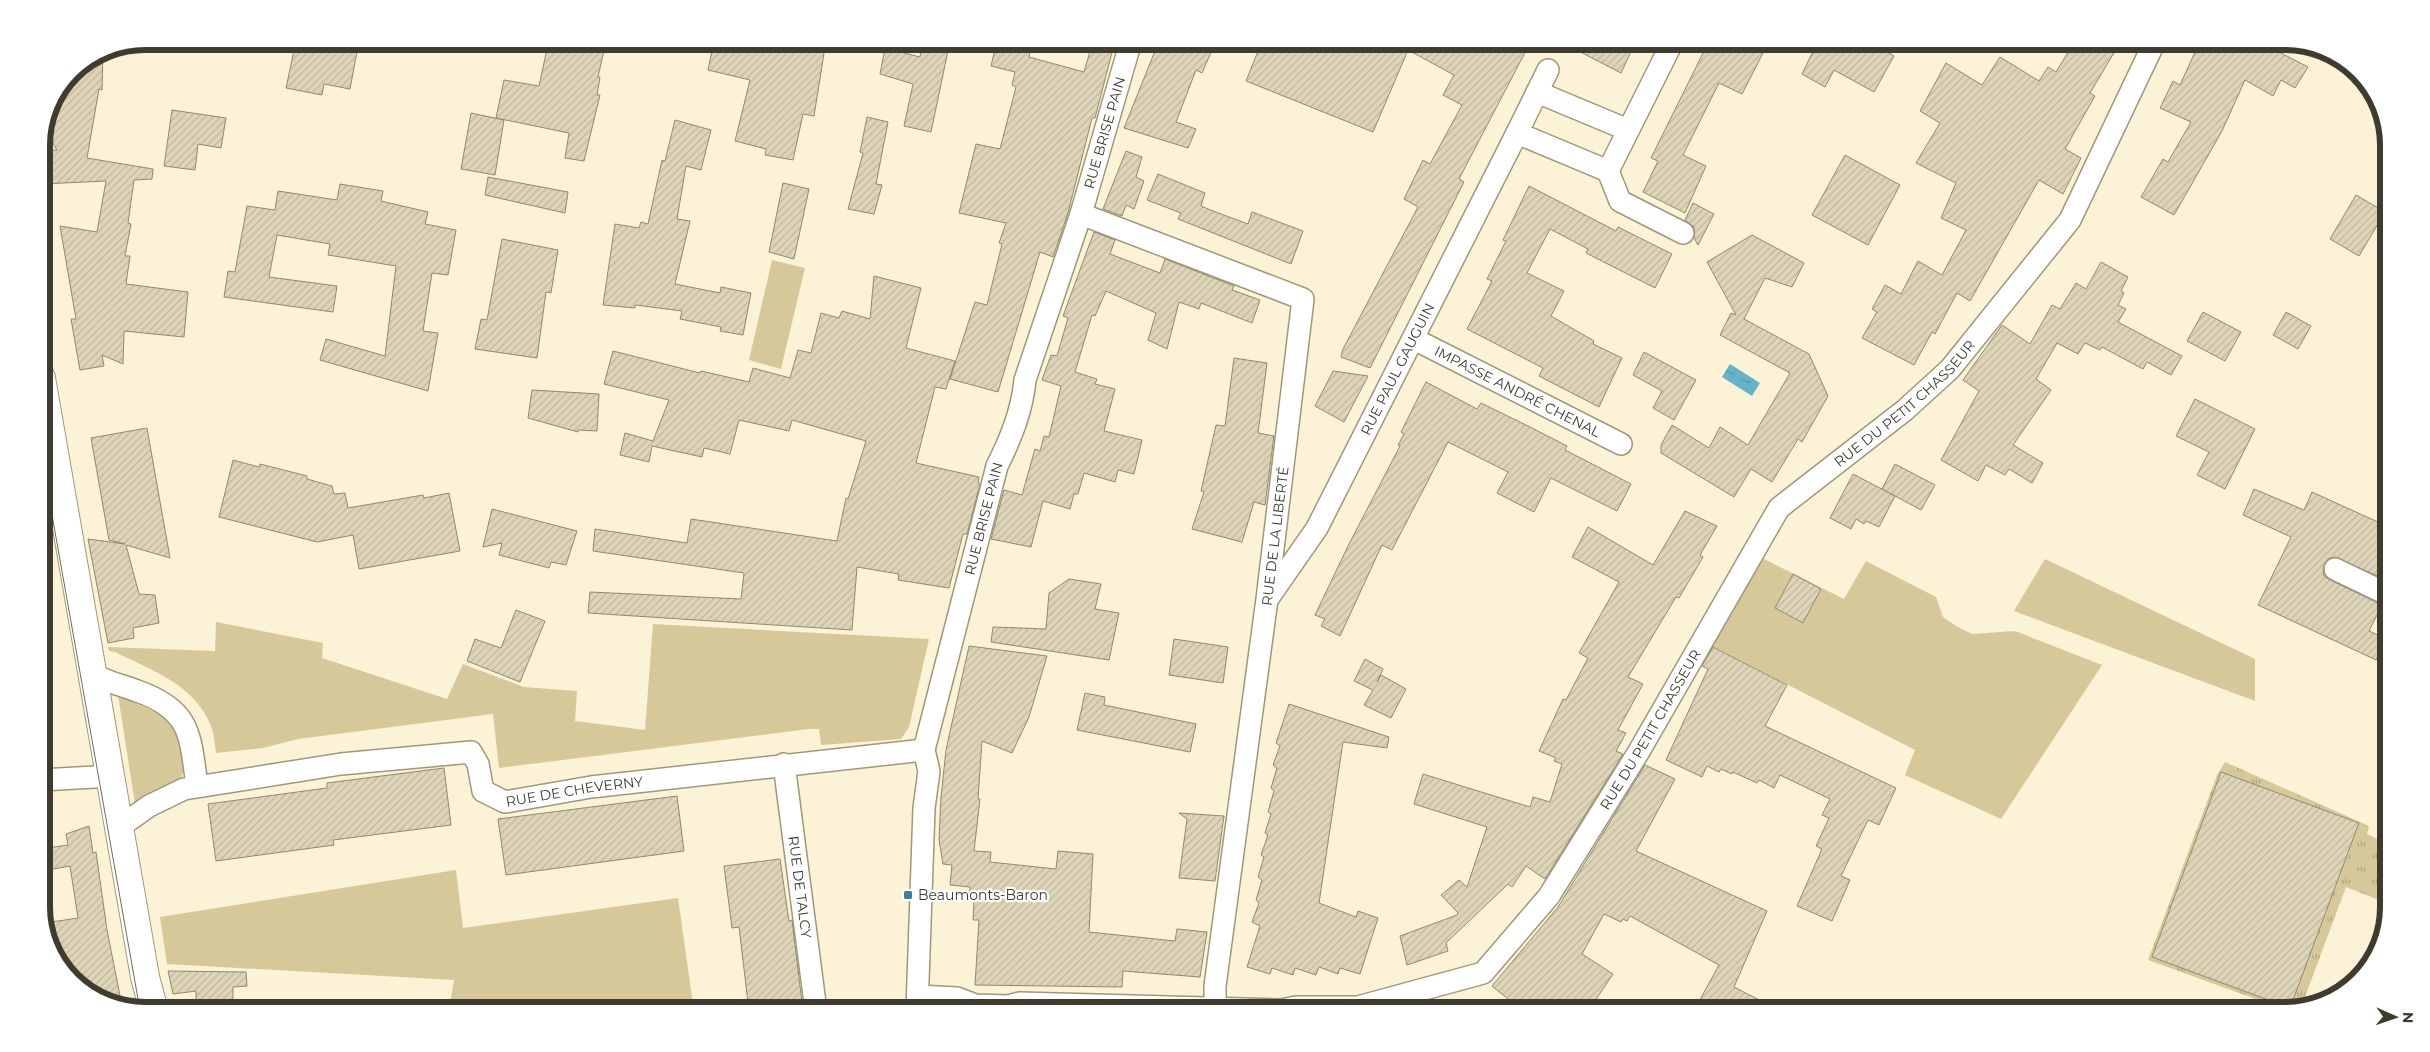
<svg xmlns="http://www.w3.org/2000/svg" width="2430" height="1052" viewBox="0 0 2430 1052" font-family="Montserrat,sans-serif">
<defs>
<pattern id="park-tufts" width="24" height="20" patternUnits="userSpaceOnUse" patternTransform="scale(1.25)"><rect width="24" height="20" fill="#d7c899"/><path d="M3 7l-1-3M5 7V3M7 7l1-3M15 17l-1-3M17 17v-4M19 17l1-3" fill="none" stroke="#b0a47d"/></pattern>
<pattern id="water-ripples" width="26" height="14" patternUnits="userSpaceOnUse" patternTransform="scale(1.25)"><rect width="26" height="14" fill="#64b4c9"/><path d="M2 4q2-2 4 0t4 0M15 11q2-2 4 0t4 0" fill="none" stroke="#5494a4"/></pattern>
<pattern id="building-hatch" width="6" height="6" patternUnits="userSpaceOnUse" patternTransform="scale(1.25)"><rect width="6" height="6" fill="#ded4b7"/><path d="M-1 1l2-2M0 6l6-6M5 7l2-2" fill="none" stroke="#c0b79e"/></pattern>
</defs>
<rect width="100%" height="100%" fill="#fcf2d5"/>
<g fill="#d7c899">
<path d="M 772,260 L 805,268 L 781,369 L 749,360 Z"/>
<path d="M 1762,558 L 1844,599 L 1866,561 L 1936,597 L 1943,617 L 1956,626 L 1972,634 L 2015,631 L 2102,665 L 2001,819 L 1905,775 L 1915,750 L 1712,646 Z"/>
<path d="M 2045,559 L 2255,659 L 2255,701 L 2014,611 Z"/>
<path d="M 216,622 L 323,643 L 322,658 L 447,699 L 463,664 L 524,687 L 577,691 L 575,721 L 645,730 L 653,624 L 929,639 L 909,727 L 901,739 L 821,745 L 819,729 L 809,729 L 499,768 L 493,714 L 298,739 L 263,748 L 216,753 C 215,744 214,734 211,726 C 194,684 153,671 115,652 L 109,651 L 108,647 L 215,651 Z"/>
<path d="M 118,695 L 170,719 L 179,732 L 185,764 L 181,779 L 135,804 Z"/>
<path d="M 456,870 L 463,928 L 678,898 L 694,1011 L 449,1011 L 454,980 L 167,964 L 160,917 Z"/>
</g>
<path fill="url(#park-tufts)" d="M 2225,762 L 2369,826 L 2367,834 L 2389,845 L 2389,904 L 2346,887 L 2302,1005 L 2292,1003 L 2289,1010 L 2286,1010 L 2148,960 L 2217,775 Z"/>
<path fill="url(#water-ripples)" d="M 1730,364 L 1760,383 L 1752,396 L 1722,377 Z"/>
<g fill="url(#building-hatch)" stroke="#92896d">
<path d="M 296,41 L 335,41 L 358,46 L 350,89 L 324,84 L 322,95 L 286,88 Z"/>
<path d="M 562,41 L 606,41 L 598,77 L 600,77 L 597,95 L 600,95 L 584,161 L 565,158 L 569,133 L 496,118 L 504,80 L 539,86 L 547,49 L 559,52 Z"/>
<path d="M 714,41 L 821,41 L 820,46 L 825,47 L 814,116 L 803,114 L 793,160 L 765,155 L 766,149 L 735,141 L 750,80 L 708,70 Z"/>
<path d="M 922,41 L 950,41 L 931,132 L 904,126 L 913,84 L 880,74 L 885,48 L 920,57 Z"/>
<path d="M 997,41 L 1032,41 L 1029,57 L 1084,72 L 1093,41 L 1115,41 L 1095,118 L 1092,118 L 1068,213 L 1053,257 L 1040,252 L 998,392 L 950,379 L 975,302 L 987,305 L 1002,244 L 999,243 L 1006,223 L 959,213 L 976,144 L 1000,149 L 1016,87 L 1012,85 L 1015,72 L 991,66 Z"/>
<path d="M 1159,41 L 1216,41 L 1202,73 L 1196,70 L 1176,122 L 1196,129 L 1188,148 L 1124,128 Z"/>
<path d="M 1262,41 L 1531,41 L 1459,179 L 1464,182 L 1370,368 L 1341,357 L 1343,349 L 1418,207 L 1404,199 L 1423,160 L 1430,164 L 1462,105 L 1443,95 L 1454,75 L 1408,50 L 1373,132 L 1246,81 Z"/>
<path d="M 1559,41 L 1636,41 L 1621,73 Z"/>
<path d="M 1709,41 L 1743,41 L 1763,53 L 1742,94 L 1719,83 L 1683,155 L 1706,166 L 1685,213 L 1643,192 L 1658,161 L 1651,158 Z"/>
<path d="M 1818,41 L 1868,41 L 1894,56 L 1874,92 L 1834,70 L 1825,87 L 1802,74 Z"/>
<path d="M 2075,41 L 2121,41 L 2090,93 L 2095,96 L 2065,149 L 2081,158 L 2063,194 L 2039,180 L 1970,301 L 1957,293 L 1935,334 L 1932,332 L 1914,365 L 1862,338 L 1877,312 L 1872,309 L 1885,285 L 1901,294 L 1918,261 L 1942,275 L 1966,230 L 1941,218 L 1956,183 L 1916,163 L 1940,123 L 1920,111 L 1946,63 L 1982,85 L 2000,57 L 2039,81 L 2048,67 L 2056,72 Z"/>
<path d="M 2200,41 L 2282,41 L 2277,51 L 2308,67 L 2295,88 L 2281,80 L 2273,96 L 2245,80 L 2222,131 L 2174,215 L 2141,197 L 2163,159 L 2168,162 L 2191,122 L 2160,108 L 2173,81 L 2180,85 Z"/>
<path d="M 103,51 L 102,90 L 99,89 L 87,158 L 153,169 L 152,179 L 134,180 L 128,223 L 131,224 L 125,256 L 130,256 L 126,284 L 188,292 L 184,337 L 124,331 L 123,364 L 102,355 L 104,366 L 80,370 L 71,319 L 76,319 L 60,226 L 97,232 L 106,181 L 41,184 L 41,151 L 57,150 L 44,128 L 48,112 L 59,112 L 63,84 L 72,72 Z"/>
<path d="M 172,110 L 226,118 L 221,148 L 198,144 L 195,170 L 164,166 Z"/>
<path d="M 471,113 L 504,120 L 495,175 L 461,169 Z"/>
<path d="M 867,117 L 888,122 L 876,184 L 882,185 L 874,214 L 848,209 L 863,153 L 860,152 Z"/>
<path d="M 675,120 L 711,130 L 701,170 L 686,166 L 677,219 L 690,221 L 675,284 L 720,293 L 721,287 L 751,293 L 743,335 L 720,331 L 721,327 L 680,319 L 682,311 L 635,305 L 635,308 L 603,305 L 615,224 L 639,228 L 641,222 L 648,224 L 662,160 L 665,161 Z"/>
<path d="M 1126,151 L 1142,157 L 1136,177 L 1144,181 L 1134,209 L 1126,205 L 1122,216 L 1103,209 Z"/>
<path d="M 1845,155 L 1900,185 L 1868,245 L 1812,215 Z"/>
<path d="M 1158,174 L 1205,193 L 1201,206 L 1213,211 L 1248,224 L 1252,212 L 1303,231 L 1291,264 L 1178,219 L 1181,213 L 1147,200 Z"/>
<path d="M 488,177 L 568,192 L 565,213 L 485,195 Z"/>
<path d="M 783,183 L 809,189 L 794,259 L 769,252 Z"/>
<path d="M 340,184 L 383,191 L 381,201 L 428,212 L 425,224 L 456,230 L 448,275 L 432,273 L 423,331 L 438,333 L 428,391 L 320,360 L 326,339 L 385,356 L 396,266 L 328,255 L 330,244 L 277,235 L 269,277 L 337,286 L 333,312 L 224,297 L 228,271 L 235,272 L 247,206 L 275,210 L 278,191 L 337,200 Z"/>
<path d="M 1529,186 L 1616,231 L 1618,227 L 1672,254 L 1655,288 L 1586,253 L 1588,249 L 1550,229 L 1527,273 L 1564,291 L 1551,316 L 1594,341 L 1593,344 L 1622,358 L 1599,407 L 1539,376 L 1543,368 L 1467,329 L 1492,281 L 1487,279 L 1506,241 L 1503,240 Z"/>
<path d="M 2356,195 L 2385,212 L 2359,256 L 2330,239 Z"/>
<path d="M 1693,203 L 1714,214 L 1698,245 L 1694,238 L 1694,227 L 1685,220 Z"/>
<path d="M 1094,232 L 1115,240 L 1110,254 L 1160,273 L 1165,259 L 1234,286 L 1232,290 L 1260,300 L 1252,323 L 1201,303 L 1199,309 L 1179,302 L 1167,349 L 1148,340 L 1156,313 L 1106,291 L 1095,316 L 1092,315 L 1075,372 L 1097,379 L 1095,384 L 1115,389 L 1104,431 L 1142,440 L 1134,474 L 1118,470 L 1115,482 L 1084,473 L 1078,494 L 1074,494 L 1070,509 L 1043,501 L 1031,547 L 991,539 L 1004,490 L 1022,495 L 1035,449 L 1040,451 L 1044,436 L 1049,437 L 1061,386 L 1042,380 L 1051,355 L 1057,356 L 1068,318 L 1063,316 Z"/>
<path d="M 1752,235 L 1804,263 L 1792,287 L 1765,278 L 1744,319 L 1809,354 L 1828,396 L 1802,442 L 1798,439 L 1772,482 L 1751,469 L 1734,497 L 1661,453 L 1661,445 L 1672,425 L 1709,448 L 1720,427 L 1748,445 L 1790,373 L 1720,335 L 1731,313 L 1736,315 L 1707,262 Z"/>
<path d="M 502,239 L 558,250 L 551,293 L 546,292 L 537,358 L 475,349 L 481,319 L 487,320 Z"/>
<path d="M 2101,262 L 2128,277 L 2121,291 L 2124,293 L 2118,305 L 2126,309 L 2118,322 L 2182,356 L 2171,375 L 2147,362 L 2143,369 L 2102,347 L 2100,350 L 2085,343 L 2078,354 L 2057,343 L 2036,379 L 2051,390 L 2013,445 L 2043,463 L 2032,483 L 2009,469 L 2005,475 L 1986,465 L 1978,481 L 1941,460 L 1979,391 L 1963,380 L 2002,325 L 2030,344 L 2052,305 L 2060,309 L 2076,283 L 2086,289 Z"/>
<path d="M 874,276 L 921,288 L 906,348 L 955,361 L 946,389 L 935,387 L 916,463 L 979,477 L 978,483 L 980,484 L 967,534 L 963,534 L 949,588 L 898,580 L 899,574 L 857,567 L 852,630 L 588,613 L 590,592 L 741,599 L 744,573 L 593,551 L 595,529 L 687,543 L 691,519 L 837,541 L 846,498 L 848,499 L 866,441 L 792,420 L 789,431 L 739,420 L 730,454 L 704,448 L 702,457 L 652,446 L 649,462 L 620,455 L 625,433 L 653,441 L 669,400 L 604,384 L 613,351 L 700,373 L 701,371 L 749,382 L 753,368 L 790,378 L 798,350 L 811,353 L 821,313 L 839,318 L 842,311 L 870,319 Z"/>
<path d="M 2203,312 L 2241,332 L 2225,361 L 2187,341 Z"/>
<path d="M 2286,312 L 2311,326 L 2298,349 L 2273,335 Z"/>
<path d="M 1644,352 L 1696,380 L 1674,420 L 1653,408 L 1662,391 L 1633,375 Z"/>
<path d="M 1234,358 L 1267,363 L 1258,433 L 1274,436 L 1265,505 L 1254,502 L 1242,542 L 1192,529 L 1204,492 L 1201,491 L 1216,425 L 1225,426 Z"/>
<path d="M 1333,371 L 1368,376 L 1344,422 L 1315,406 Z"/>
<path d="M 1426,382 L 1477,409 L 1481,403 L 1530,427 L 1567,446 L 1565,450 L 1631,484 L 1617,511 L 1551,478 L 1534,512 L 1497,493 L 1508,472 L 1448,442 L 1392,550 L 1382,545 L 1340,636 L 1321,626 L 1325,619 L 1315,615 L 1349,544 L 1400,446 L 1398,445 L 1404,434 L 1401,432 Z"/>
<path d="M 532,390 L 599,394 L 597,431 L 578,430 L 578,432 L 528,418 Z"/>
<path d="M 2195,399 L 2255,429 L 2225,489 L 2197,475 L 2209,452 L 2176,436 Z"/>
<path d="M 147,428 L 170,558 L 126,545 L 139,594 L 155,595 L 159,623 L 133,628 L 134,638 L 108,643 L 88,539 L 125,544 L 109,540 L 91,438 Z"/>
<path d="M 233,460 L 259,467 L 260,464 L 307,476 L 307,479 L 332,486 L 334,494 L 345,493 L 348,508 L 423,495 L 424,498 L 449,493 L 460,551 L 359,569 L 353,535 L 317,542 L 219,517 Z"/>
<path d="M 1895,464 L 1935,485 L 1921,510 L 1882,489 Z"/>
<path d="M 1853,474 L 1895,496 L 1879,527 L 1866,521 L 1864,524 L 1856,519 L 1851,529 L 1830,518 Z"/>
<path d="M 2254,489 L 2304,510 L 2312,492 L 2389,527 L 2389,581 L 2335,557 L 2328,559 L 2323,569 L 2324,576 L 2330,580 L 2382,605 L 2369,631 L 2386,639 L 2376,660 L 2258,605 L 2291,537 L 2243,515 Z"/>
<path d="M 492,509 L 577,531 L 566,565 L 551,562 L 549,568 L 499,555 L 502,543 L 483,547 Z"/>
<path d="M 1685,511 L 1717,526 L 1700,555 L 1703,557 L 1679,598 L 1676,597 L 1628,677 L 1643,684 L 1618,730 L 1626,733 L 1616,751 L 1623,754 L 1545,879 L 1526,866 L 1512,887 L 1508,884 L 1446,943 L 1448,951 L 1407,965 L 1400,936 L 1457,915 L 1458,913 L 1441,895 L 1459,880 L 1467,887 L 1487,827 L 1414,804 L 1423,774 L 1530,807 L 1533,797 L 1550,802 L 1562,764 L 1554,761 L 1556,758 L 1539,751 L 1563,699 L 1566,700 L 1588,658 L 1579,653 L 1619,582 L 1572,557 L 1588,527 L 1653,565 Z"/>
<path d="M 1793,574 L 1821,589 L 1803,623 L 1775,608 Z"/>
<path d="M 1069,579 L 1101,584 L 1095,609 L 1119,613 L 1109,660 L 991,642 L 993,627 L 1046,629 L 1049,593 Z"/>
<path d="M 516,610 L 545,621 L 520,682 L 467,661 L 475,639 L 501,648 Z"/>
<path d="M 1174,639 L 1228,647 L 1223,683 L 1169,675 Z"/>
<path d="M 969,646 L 1047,656 L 1029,717 L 1012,753 L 982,741 L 978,799 L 980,799 L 974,851 L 991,852 L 990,862 L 1056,869 L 1058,851 L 1093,854 L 1089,932 L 1175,941 L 1177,929 L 1207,932 L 1200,977 L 1123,971 L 1122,987 L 975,985 L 979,920 L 973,920 L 974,901 L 969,901 L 970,887 L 950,885 L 952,865 L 943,864 L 939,840 L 941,797 L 946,750 Z"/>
<path d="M 1713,647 L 1787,685 L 1765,726 L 1896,788 L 1879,825 L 1868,820 L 1841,876 L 1850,880 L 1832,921 L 1797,906 L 1822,849 L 1816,846 L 1829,818 L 1822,815 L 1830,799 L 1780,775 L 1774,788 L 1759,780 L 1757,783 L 1733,772 L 1732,774 L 1721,769 L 1719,772 L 1707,766 L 1702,777 L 1666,760 L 1708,669 L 1702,666 Z"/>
<path d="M 1365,659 L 1383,669 L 1377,682 L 1381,675 L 1406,689 L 1391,718 L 1364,705 L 1373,690 L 1354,681 Z"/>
<path d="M 1085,693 L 1105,697 L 1104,705 L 1196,724 L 1190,752 L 1077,730 Z"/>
<path d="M 1289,704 L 1389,737 L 1387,748 L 1343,742 L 1319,903 L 1356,917 L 1358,911 L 1378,918 L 1360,974 L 1340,968 L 1338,974 L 1319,967 L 1316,975 L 1295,968 L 1293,975 L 1272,968 L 1270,974 L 1247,967 L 1260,926 L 1252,922 L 1259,903 L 1256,900 L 1262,880 L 1258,877 L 1264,857 L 1261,855 L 1268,835 L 1265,833 L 1271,814 L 1268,812 L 1274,791 L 1271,788 L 1277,768 L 1273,765 L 1280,746 L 1276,743 Z"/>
<path d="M 1645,765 L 1675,779 L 1636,851 L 1767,911 L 1734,987 L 1781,1011 L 1709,1011 L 1697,1005 L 1719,965 L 1630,916 L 1627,921 L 1623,919 L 1621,922 L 1604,914 L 1582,954 L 1613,974 L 1588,1011 L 1495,1011 L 1508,999 L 1492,986 L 1558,907 Z"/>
<path d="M 444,768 L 451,825 L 333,840 L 334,845 L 216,861 L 208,804 L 327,788 L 327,783 Z"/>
<path d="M 2221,772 L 2359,823 L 2290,1008 L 2152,957 Z"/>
<path d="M 677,796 L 684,851 L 506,875 L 498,819 Z"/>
<path d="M 1179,813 L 1224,816 L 1215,881 L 1179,878 L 1187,819 Z"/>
<path d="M 89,826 L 93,853 L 96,852 L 107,930 L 122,1006 L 106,1003 L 62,969 L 45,923 L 78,918 L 70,866 L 42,871 L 41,849 L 68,845 L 66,834 Z"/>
<path d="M 780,859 L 789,921 L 792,920 L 803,1011 L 749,1011 L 739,927 L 732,928 L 724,866 Z"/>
<path d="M 168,971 L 246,972 L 247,986 L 233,987 L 233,1002 L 196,1000 L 196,991 L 173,994 Z"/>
</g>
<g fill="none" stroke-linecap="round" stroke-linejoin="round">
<defs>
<g id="street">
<path d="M 1548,70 L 1517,133 L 1608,171 L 1673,41"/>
<path d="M 1537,92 L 1628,130"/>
<path d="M 1608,171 L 1620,201 L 1683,233"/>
<path d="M 1081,214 L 1303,299 L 1267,599 L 1215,986 L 1215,1008"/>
<path id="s1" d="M 1414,339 L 1621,444"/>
<path d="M 2335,569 L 2389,595"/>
<path id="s2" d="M 1269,597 L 1317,528 L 1517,133"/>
<path d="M 94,674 C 108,683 122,685 137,691 C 192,710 190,736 197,786"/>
<path id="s3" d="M 784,764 L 816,1011"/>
<path d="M 41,780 L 112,776"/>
<path id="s4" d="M 121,826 L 149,806 L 184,789 L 341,764 L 471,752 L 478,764 L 483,791 L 505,802 L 591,787 L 924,750"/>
<path id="s5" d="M 918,996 L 957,998 L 975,1005 L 1008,1006 L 1020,1003 L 1282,1010 L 1296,1007 L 1358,1007 L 1483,973 L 1549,896 L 1567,867 L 1638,753 L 1779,508 L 1905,410 L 1950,369 L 2070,220 L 2155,41"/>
<path id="s6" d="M 917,1009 L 924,808 L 929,771 L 924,750 L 997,466 C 1011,438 1022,411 1025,380 L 1081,214 L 1131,41"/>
</g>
<path id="secondary" d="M 41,378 L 145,977 L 154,1011"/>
</defs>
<use href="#street" stroke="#a0977b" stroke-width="24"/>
<use href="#secondary" stroke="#a0977b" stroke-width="30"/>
<use href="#street" stroke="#fff" stroke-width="21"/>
<use href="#secondary" stroke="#fff" stroke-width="28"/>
<path stroke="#716b5b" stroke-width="1" d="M 41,453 L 140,1010"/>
</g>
<rect fill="#3f8192" stroke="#fff" stroke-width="2" x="903" y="890" width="10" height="10" rx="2.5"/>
<g text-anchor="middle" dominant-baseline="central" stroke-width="4.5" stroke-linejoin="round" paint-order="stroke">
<g font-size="14" fill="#3f3b2f" stroke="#fff">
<text stroke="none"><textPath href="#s6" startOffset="904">RUE BRISE PAIN</textPath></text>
<text stroke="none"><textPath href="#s2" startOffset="262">RUE PAUL GAUGUIN</textPath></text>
<text stroke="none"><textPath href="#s1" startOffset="116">IMPASSE ANDRÉ CHENAL</textPath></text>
<text stroke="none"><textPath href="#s5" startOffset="1288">RUE DU PETIT CHASSEUR</textPath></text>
<text stroke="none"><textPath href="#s6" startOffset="499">RUE BRISE PAIN</textPath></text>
<text transform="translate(1275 536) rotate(-83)">RUE DE LA LIBERTÉ</text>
<text stroke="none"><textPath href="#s5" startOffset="868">RUE DU PETIT CHASSEUR</textPath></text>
<text stroke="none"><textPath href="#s4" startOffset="499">RUE DE CHEVERNY</textPath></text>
<text stroke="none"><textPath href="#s3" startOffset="124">RUE DE TALCY</textPath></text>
</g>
<g font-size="14" fill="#3f3b2f" stroke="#fff" text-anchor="start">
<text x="918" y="895">Beaumonts-Baron</text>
</g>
</g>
<path d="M0 0H2430V1052H0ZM145 50H2285A95 95 0 0 1 2380 145V907A95 95 0 0 1 2285 1002H145A95 95 0 0 1 50 907V145A95 95 0 0 1 145 50Z" fill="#fff" fill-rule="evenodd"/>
<path fill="none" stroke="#3f3b2f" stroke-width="6" d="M145 50H2285A95 95 0 0 1 2380 145V907A95 95 0 0 1 2285 1002H145A95 95 0 0 1 50 907V145A95 95 0 0 1 145 50Z"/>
<g transform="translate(2395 1017) rotate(92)" stroke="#ffffff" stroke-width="4" paint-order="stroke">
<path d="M0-4L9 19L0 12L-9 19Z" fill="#3f3b2f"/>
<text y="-8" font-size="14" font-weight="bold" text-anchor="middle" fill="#3f3b2f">N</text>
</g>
</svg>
